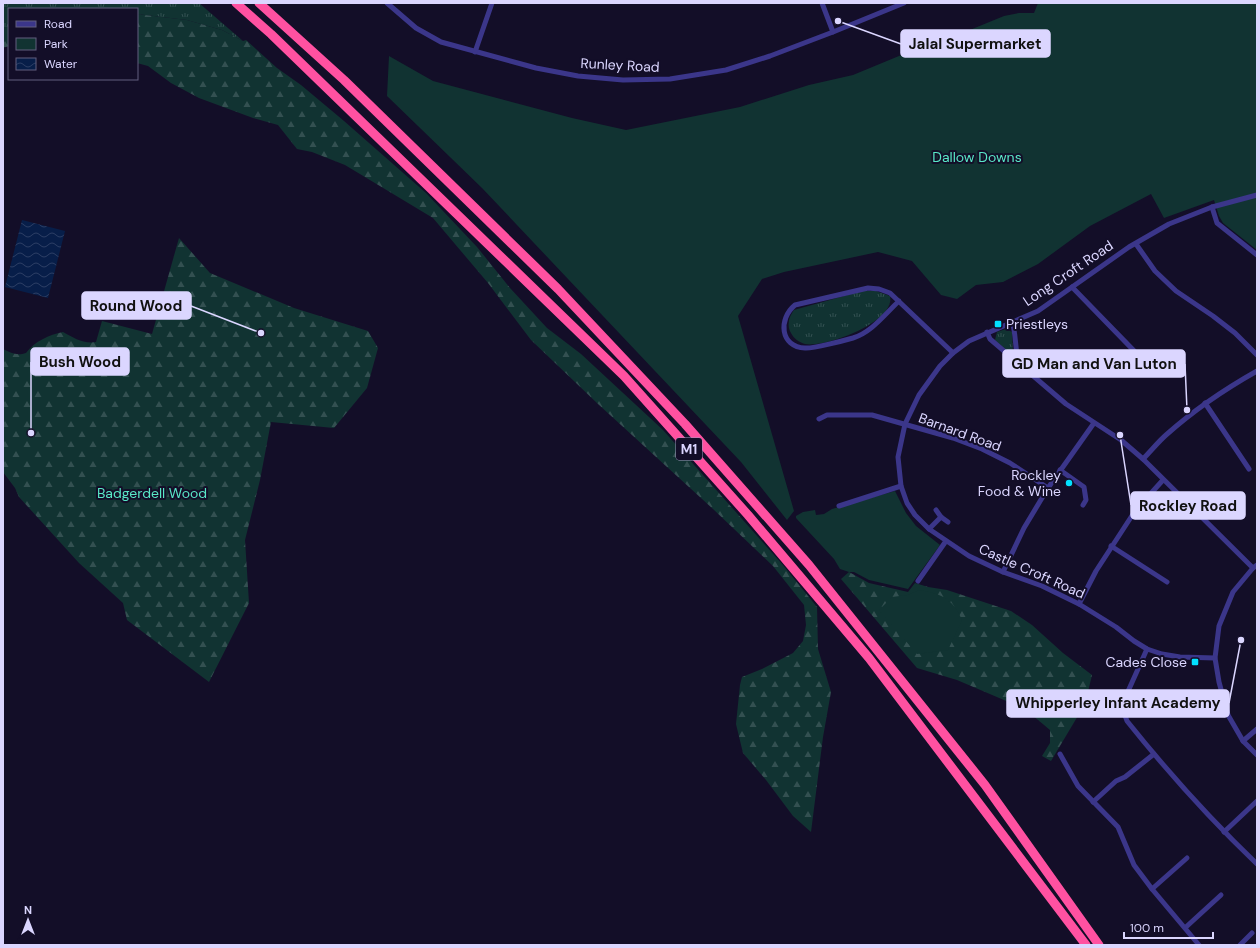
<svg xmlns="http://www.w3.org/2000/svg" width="1260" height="948" viewBox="0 0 1260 948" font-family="'DM Sans',sans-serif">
<defs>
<pattern id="grass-tufts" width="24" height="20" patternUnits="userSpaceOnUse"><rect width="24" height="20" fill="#113332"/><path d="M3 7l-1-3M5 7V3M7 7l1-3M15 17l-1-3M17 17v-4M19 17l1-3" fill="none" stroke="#335051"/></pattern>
<pattern id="forest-firs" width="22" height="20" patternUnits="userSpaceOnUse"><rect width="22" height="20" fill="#113332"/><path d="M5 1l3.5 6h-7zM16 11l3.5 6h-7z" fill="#335051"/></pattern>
<pattern id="water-waves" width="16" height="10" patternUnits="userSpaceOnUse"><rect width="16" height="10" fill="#071e49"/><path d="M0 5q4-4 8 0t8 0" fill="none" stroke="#2b3e64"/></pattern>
</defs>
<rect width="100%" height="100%" fill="#130e28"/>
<g fill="url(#grass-tufts)">
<path d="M 3,3 L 199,3 L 243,41 L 222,30 L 187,20 L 137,14 L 137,9 L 9,9 L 9,36 L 3,36 Z"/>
<path d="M 862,291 L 876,291 L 890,296 C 896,322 825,348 805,344 C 799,342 794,339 791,333 C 789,330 788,326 789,321 C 789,318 792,313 794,310 Z"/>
<path d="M 1006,329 L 1012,332 L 1013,354 L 1012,355 L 995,340 L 997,332 Z"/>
</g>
<g fill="url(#forest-firs)">
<path d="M 137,14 L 187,20 L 222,30 L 243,41 L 246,40 L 277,68 L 301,85 L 344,121 L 426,193 L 477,247 L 510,288 L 547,328 L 581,354 L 663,430 L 782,564 L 817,607 L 818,649 L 831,692 L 823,737 L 811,832 L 793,816 L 766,780 L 743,753 L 736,724 L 740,685 L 742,677 L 762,669 L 793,653 L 803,641 L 806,625 L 804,605 L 773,566 L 713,509 L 598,404 L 531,340 L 488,283 L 433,218 L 345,165 L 312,152 L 297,149 L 278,125 L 253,118 L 199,98 L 171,83 L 148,66 L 137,63 Z"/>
<path d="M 3,36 L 9,36 L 9,46 L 3,48 Z"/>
<path d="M 179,238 L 210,273 L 294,308 L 368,331 L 378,348 L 367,388 L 334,428 L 271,422 L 260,480 L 245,540 L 249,603 L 209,682 L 127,620 L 123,603 L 79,563 L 19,497 L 15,488 L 3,472 L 3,349 C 11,353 17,356 26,353 C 35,341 49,335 63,332 C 74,338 83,344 96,342 L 102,321 L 152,334 Z"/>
<path d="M 849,572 L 869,583 L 908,592 L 915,583 L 928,587 L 947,590 L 1011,611 L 1032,625 L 1063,653 L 1092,675 L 1085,704 L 1051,761 L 1042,756 L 1050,743 L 1050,730 L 1025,709 L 957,680 L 917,668 L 841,579 Z"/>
</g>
<g fill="#113332">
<path d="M 1038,3 L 1257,3 L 1257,250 L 1223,223 L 1219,216 L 1214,200 L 1164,218 L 1151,194 L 1090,226 L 1038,264 L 1003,282 L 976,285 L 957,299 L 941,295 L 912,261 L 878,252 L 784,272 L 762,279 L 738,316 L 794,511 L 787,520 L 741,462 L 482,188 L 387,96 L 389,56 L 433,81 L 572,118 L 626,130 L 740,107 L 809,85 L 853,75 L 928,44 L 960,34 L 1004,16 L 1019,13 L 1034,13 Z"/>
<path d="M 895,491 L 906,513 L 916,526 L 940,545 L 908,589 L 869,580 L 854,572 L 849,572 L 840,569 L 834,559 L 796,518 L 796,516 L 803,512 L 815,510 L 816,515 L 824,514 L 832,509 Z"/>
<path d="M 919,590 C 942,594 952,598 962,620 L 948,650 L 917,654 L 879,610 L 892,597 L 908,595 Z"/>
</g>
<path fill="url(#water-waves)" d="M 22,220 L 65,231 L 48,298 L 5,287 Z"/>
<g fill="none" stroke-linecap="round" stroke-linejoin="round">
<g stroke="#3b368a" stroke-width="5">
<path d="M 387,3 L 416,28 L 441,42 L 536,68 L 578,76 L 623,80 L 670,79 L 726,70 L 770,56 L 833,32 L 904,3"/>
<path d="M 822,3 L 833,32"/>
<path d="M 475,52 L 492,3"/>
<path d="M 1212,207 L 1217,223 L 1257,255"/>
<path d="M 1136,244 L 1155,271 L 1176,291 L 1213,316 L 1235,333 L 1257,355"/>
<path d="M 1072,287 L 1143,360"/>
<path d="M 899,301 C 885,314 872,332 853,338 C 846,340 812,349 805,348 C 780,347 778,319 795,305 L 868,288 L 879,289 L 890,293 L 950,350 L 953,353"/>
<path d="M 1012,322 C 1017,336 1014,350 1020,365"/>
<path d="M 987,332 L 990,339 L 1066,404 L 1121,440 L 1143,459 L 1253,568"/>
<path d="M 1205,403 L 1249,469"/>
<path d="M 819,419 L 827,415 L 872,415 L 953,438 L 982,449 L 1010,463 L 1048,488"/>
<path d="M 1143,459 C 1151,451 1158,442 1166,435 C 1194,410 1225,389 1257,371"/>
<path d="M 1060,470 L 1084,487 L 1086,500 L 1083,505"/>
<path d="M 839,506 L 901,486"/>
<path d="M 936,510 L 941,517 L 948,522"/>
<path d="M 929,529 L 941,517"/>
<path d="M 1111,546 L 1167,582"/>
<path d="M 1257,565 L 1253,568 L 1233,592 L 1219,626 L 1215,658 L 1219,682 L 1228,715 L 1243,741 L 1257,755"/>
<path d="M 1003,572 L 1024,528 L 1048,488 L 1094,423"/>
<path d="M 918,581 L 946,541"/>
<path d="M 1079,604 L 1096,571 L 1135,511 L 1163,480"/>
<path d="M 1147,649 L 1125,698 L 1123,710 L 1127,721 C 1167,771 1210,819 1257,864"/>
<path d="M 1215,658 L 1180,657 L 1162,654 L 1147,649 L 1134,641 L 1116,627 L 1079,604 L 1042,586 L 1003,572 L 969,556 L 929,529 L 915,515 L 907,503 L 901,486 L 898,457 L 905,424 L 919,395 L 940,366 L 953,353 L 969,341 L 1038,311 L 1129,247 L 1169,224 L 1212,207 L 1257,195"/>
<path d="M 1243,741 L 1257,729"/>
<path d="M 1060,754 L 1078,786 L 1118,827 L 1134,865 L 1152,889 L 1199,945"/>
<path d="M 1093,802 L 1116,781 L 1125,777 L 1154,754"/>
<path d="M 1224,832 L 1257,801"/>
<path d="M 1152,889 L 1187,858"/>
<path d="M 1186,927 L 1221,895"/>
<path d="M 1240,945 L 1252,933"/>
</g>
<g stroke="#ff51a1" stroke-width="9">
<path d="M 236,3 L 271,34 L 624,376 L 748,515 L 869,658 L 1086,945"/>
<path d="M 259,3 L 344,80 L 558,289 L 685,424 L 809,565 L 985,785 L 1099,945"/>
</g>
</g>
<g fill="#02e1ff" stroke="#130e28" stroke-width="1.5">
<rect x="994" y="320" width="8" height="8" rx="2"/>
<circle cx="1069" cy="483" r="4"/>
<rect x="1191" y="658" width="8" height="8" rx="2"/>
</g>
<g text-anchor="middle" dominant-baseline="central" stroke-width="4" stroke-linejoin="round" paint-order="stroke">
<rect fill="#130e28" stroke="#9f9abe" stroke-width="1" x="676" y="438" width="26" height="22" rx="3"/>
<g font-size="13" font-weight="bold" fill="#dbd6ff">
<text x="689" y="449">M1</text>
</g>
<g font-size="14" fill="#dbd6ff" stroke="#130e28">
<text transform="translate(620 65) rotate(3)">Runley Road</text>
<text transform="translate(1068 273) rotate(-34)">Long Croft Road</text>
<text transform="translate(960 432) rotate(20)">Barnard Road</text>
<text transform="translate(1032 571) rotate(24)">Castle Croft Road</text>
</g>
<g font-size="14" fill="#59e7c7" stroke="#130e28">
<text x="977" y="157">Dallow Downs</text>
<text x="152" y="493">Badgerdell Wood</text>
</g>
<g font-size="14" fill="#dbd6ff" stroke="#130e28" text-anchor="end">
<text x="1006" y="324" text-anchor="start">Priestleys</text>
<text x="1061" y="475">Rockley<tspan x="1061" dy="16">Food &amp; Wine</tspan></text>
<text x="1187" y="662">Cades Close</text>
</g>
</g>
<path fill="none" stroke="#dbd6ff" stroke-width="1.5" d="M838 21L901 44M261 333L191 306M31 433L31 362M1187 410L1185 364M1120 435L1131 505M1241 640L1229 703"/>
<g fill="#dbd6ff" stroke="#130e28" stroke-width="1.5">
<circle cx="838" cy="21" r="4"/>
<circle cx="261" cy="333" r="4"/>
<circle cx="31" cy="433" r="4"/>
<circle cx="1187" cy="410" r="4"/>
<circle cx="1120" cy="435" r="4"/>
<circle cx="1241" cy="640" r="4"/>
</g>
<g fill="#dbd6ff" stroke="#dbd6ff" stroke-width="1.5">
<rect x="901" y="30" width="149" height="27" rx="4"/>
<rect x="82" y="292" width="109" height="27" rx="4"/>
<rect x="31" y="348" width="98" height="27" rx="4"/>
<rect x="1003" y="350" width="182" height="27" rx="4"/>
<rect x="1131" y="492" width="114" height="27" rx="4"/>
<rect x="1007" y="690" width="222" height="27" rx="4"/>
</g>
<g font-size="15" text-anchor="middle" font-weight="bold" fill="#111">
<text x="975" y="49">Jalal Supermarket</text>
<text x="136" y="311">Round Wood</text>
<text x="80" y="367">Bush Wood</text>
<text x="1094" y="369">GD Man and Van Luton</text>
<text x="1188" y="511">Rockley Road</text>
<text x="1118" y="708">Whipperley Infant Academy</text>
</g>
<rect width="1260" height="948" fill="none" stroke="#dbd6ff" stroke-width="8"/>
<rect x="8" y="8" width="130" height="72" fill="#130e28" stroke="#635e7e"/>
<rect x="16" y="21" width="20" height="6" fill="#3b368a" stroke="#635e7e"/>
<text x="44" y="28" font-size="12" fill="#dbd6ff">Road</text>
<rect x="16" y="38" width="20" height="12" fill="#113332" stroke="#635e7e"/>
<text x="44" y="48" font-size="12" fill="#dbd6ff">Park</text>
<rect x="16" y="58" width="20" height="12" fill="url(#water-waves)" stroke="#635e7e"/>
<text x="44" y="68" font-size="12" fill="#dbd6ff">Water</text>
<g transform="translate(28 920)" stroke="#130e28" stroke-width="3" paint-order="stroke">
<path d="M0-3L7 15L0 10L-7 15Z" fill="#dbd6ff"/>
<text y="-6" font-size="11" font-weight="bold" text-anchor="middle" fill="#dbd6ff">N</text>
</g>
<path d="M1124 932v6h89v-6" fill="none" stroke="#dbd6ff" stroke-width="2"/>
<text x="1130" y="932" font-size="12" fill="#dbd6ff" stroke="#130e28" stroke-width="3" paint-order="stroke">100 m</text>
</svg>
